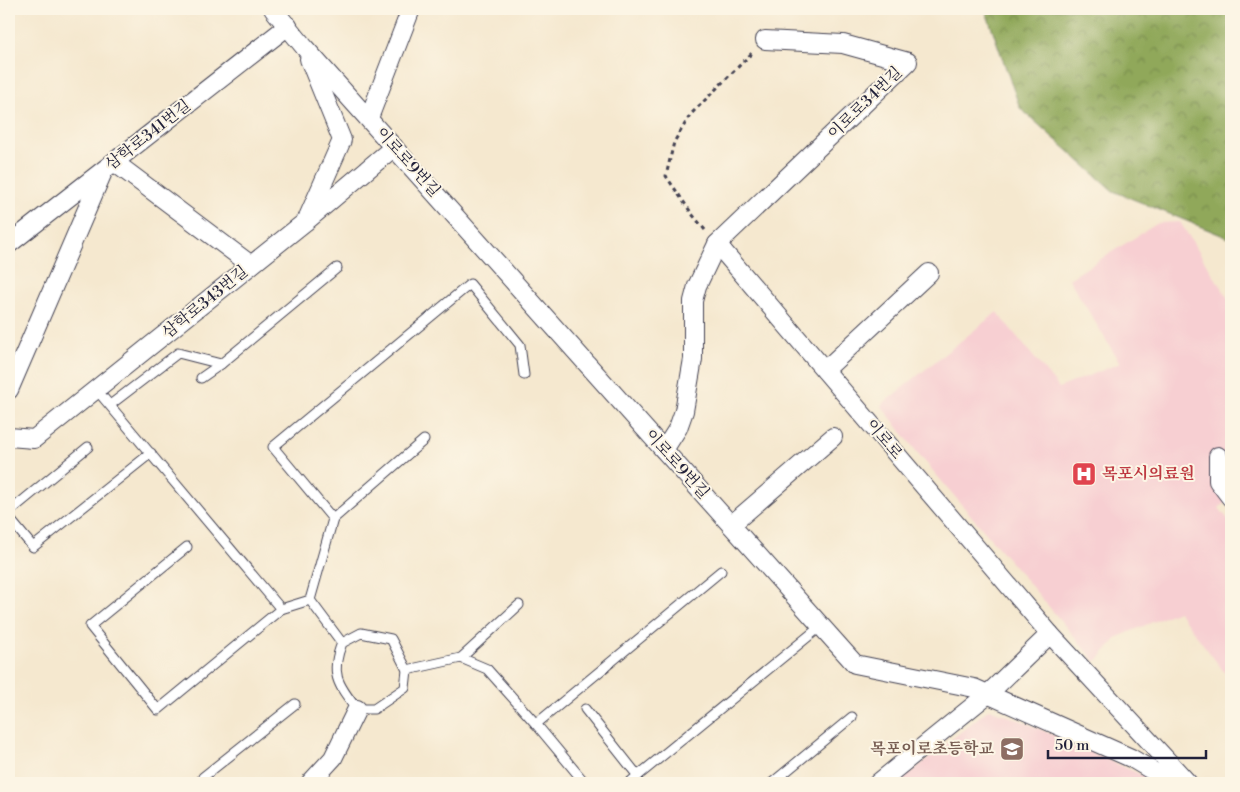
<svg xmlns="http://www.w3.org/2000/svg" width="1240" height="792" viewBox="0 0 1240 792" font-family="'Libre Bodoni','Noto Serif KR',serif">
<defs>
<pattern id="forest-crowns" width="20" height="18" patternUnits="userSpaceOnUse" patternTransform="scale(1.25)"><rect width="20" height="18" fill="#90a85a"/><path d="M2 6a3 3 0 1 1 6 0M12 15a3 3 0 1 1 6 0" fill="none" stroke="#75884c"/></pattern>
</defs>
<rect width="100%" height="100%" fill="#fcf5e5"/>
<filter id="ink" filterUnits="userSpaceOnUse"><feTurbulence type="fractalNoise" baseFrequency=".02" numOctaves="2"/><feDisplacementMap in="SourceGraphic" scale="10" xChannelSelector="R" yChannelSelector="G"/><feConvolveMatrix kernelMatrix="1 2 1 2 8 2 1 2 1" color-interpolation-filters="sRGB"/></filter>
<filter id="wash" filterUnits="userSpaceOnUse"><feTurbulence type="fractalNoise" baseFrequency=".0096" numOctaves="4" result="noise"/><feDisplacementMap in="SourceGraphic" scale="20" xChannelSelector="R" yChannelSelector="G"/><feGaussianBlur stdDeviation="1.12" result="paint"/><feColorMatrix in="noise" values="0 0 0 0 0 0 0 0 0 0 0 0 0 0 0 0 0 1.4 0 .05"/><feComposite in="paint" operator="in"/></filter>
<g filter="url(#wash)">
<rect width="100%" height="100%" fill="#f5e8cf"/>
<g fill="#f7cfd2">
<path d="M 1180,222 L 1231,303 L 1231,497 L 1219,508 L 1231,523 L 1231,681 L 1178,611 L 1118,637 L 1096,662 L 916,451 L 881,405 L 997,312 L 1059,388 L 1120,363 L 1069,279 L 1158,223 Z"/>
<path d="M 989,709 L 1022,721 L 1146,777 L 1154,783 L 898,783 Z"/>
</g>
<path fill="url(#forest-crowns)" stroke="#59654a" d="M 985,9 L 1231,9 L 1231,239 L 1113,191 L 1020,108 Z"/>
</g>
<g filter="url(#ink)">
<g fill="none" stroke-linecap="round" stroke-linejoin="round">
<defs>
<g id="service">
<path d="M 221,364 L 337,268"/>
<path d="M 96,389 L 281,609 L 158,710 L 90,626 L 187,547"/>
<path d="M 110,405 L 178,353 L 221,364 L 201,378"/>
<path d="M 9,512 L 88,447"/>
<path d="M 9,518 L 33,547 L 151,453"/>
<path d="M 333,519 L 424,440"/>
<path d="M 310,600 L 342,643 L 361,633 L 391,639 L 407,670 L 405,688 L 374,709 L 357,709 C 337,684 330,673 342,643"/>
<path d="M 281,609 L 310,600 L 333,519 L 273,447 L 470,284 L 520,345 L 524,375"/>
<path d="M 461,658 L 487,669 L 536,724 L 585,783"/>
<path d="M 407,670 L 461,658 L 519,605"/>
<path d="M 585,709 L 638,776"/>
<path d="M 536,724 L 721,571"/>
<path d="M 208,783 L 203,777 L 295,704"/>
<path d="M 629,783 L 821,626"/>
<path d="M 772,783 L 852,717"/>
</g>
<g id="minor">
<path d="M 273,9 L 305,48 L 855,664 L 974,688 L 1131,758 L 1173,783"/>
<path d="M 369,118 L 411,9"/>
<path d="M 114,162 L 251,265"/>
<path d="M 308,217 L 342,140 L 309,59"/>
<path d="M 9,244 L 288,26"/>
<path d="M 717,244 L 1050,634"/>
<path d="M 825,370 L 929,273"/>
<path d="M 9,390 L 103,172"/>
<path d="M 9,437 L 34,439 L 305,222 L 394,147"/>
<path d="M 664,450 L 678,428 L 684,411 L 693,359 L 693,301 L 697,286 L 717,244 L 908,62 L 843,44 L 765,40"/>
<path d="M 1218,456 L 1218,481 L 1231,498"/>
<path d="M 731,525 L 833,437"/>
<path d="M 310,783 L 333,758 L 357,709"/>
<path d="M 878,783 L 988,694 L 1050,634 L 1188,783"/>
</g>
</defs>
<use href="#service" stroke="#424051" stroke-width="11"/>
<use href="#minor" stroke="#424051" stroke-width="20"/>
<path stroke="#424051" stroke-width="3" stroke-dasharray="4 4" stroke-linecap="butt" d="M 705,230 L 692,214 L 666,176 L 674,142 L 691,114 L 752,53"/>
<use href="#service" stroke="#fff" stroke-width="9"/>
<use href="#minor" stroke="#fff" stroke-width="18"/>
</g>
</g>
<defs>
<symbol id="hospital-square" viewBox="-11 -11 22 22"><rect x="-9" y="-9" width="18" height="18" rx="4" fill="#e0444e" stroke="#fcf5e5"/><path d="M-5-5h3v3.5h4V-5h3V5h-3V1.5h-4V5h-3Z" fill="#fff"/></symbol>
<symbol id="school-square" viewBox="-11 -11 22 22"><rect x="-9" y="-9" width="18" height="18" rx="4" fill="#8d6e63" stroke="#fcf5e5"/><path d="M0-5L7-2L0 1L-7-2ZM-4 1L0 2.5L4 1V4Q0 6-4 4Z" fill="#fff"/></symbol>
</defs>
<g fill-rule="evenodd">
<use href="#hospital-square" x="1070" y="460" width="28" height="28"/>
<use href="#school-square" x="998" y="735" width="28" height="28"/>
</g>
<g text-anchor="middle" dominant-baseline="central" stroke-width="4" stroke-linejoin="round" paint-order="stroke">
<g font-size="16" fill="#22223b" stroke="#fcf5e5">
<text transform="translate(865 103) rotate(-44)">이로로34번길</text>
<text transform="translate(148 135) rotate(-38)">삼학로341번길</text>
<text transform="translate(408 162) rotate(48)">이로로9번길</text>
<text transform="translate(205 302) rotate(-39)">삼학로343번길</text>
<text transform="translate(884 439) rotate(50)">이로로</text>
<text transform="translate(677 464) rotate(48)">이로로9번길</text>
</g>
<g font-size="16" font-weight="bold" fill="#be3a42" stroke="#fcf5e5" text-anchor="start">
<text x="1102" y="474">목포시의료원</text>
</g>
<g font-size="16" font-weight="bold" fill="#785e54" stroke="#fcf5e5" text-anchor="end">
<text x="994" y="749">목포이로초등학교</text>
</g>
</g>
<rect width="1240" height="792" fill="none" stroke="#fcf5e5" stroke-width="30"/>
<path d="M1048 750v8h158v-8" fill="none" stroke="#22223b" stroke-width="2.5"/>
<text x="1055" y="750" font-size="15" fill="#22223b" stroke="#fcf5e5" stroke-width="4" paint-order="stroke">50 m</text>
</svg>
